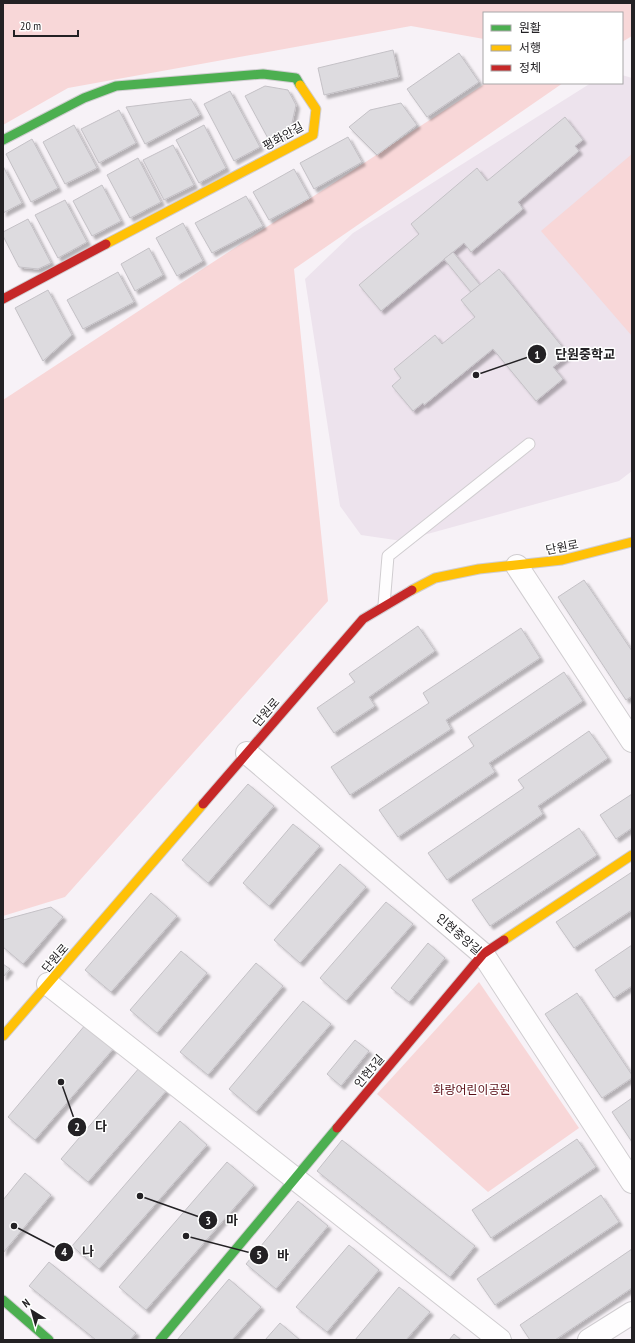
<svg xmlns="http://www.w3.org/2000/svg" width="635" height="1343" viewBox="0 0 635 1343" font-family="'PT Sans Narrow','Noto Sans KR',sans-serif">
<defs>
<filter id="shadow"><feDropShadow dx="3.5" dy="3.5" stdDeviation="1" flood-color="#0004"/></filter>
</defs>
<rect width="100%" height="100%" fill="#f7f2f7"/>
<path fill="#ede3ed" d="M 622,75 L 632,78 L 632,471 L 619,481 L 402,541 L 361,535 L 340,506 L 305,279 L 353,233 L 591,83 L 622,83 Z"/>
<g fill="#f8d7d8">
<path d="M 3,3 L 632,3 L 632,36 L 622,42 L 622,13 L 484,13 L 484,39 L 411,26 L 68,88 L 3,125 Z"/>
<path d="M 486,83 L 563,83 L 294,269 L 328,601 L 65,897 L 3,916 L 3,400 Z"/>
<path d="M 632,154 L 632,336 L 541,231 Z"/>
<path d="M 479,982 L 579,1128 L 488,1192 L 377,1094 Z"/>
</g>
<g fill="#dddbdf" stroke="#c4c1c6" filter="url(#shadow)">
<path d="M 393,50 L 399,77 L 324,95 L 318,68 Z"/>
<path d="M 459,53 L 479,82 L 427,117 L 407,89 Z"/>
<path d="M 265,86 L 288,90 L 296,105 L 290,132 L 270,142 L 245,96 Z"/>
<path d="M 230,91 L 260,147 L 234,161 L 204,104 Z"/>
<path d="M 191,99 L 200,115 L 145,144 L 126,107 Z"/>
<path d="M 401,103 L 417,125 L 377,155 L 349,127 L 370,110 Z"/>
<path d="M 119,110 L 136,143 L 99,163 L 81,129 Z"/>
<path d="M 565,117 L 583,140 L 575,146 L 579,151 L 518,202 L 523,209 L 471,252 L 464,243 L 381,311 L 359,285 L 419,234 L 411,224 L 477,168 L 487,181 Z"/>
<path d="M 74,125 L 97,168 L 65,184 L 43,142 Z"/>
<path d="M 204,125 L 226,168 L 199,183 L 176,140 Z"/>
<path d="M 348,137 L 362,162 L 314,189 L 300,163 Z"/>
<path d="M 32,139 L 58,188 L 31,202 L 6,154 Z"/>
<path d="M 173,145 L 194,185 L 164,200 L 143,160 Z"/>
<path d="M 138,158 L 161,202 L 130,218 L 107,175 Z"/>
<path d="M 3,166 L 22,203 L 3,213 Z"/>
<path d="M 294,169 L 310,198 L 269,220 L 253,192 Z"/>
<path d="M 102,185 L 121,221 L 92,236 L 73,201 Z"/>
<path d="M 246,196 L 263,226 L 212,253 L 195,223 Z"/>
<path d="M 65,200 L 87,242 L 58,258 L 35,215 Z"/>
<path d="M 28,219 L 51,263 L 38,269 L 19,267 L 3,236 L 3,232 Z"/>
<path d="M 183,223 L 203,261 L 177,276 L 156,238 Z"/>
<path d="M 149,248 L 163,275 L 135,291 L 121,264 Z"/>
<path d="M 453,252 L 480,285 L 471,292 L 444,259 Z"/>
<path d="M 499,269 L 569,355 L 553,367 L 563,379 L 536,401 L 493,349 L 424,405 L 423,403 L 413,411 L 392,386 L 401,378 L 394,369 L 435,335 L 442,344 L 475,317 L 461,300 Z"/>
<path d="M 118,272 L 134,302 L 83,329 L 67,300 Z"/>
<path d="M 48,290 L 72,335 L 43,361 L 15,308 Z"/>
<path d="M 584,580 L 632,651 L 632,696 L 626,700 L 558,597 Z"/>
<path d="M 418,626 L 435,651 L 369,697 L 375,706 L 334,733 L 317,708 L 355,682 L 349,674 Z"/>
<path d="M 521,628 L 540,658 L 446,720 L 451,729 L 350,795 L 331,767 L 429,703 L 423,693 Z"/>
<path d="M 564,672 L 583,701 L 489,763 L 495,772 L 398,837 L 379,810 L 474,746 L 468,737 Z"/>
<path d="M 589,731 L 608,758 L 538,806 L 543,814 L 447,880 L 428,853 L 524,788 L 518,780 Z"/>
<path d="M 248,784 L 274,806 L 208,883 L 182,860 Z"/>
<path d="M 632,794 L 632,828 L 616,839 L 600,815 Z"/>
<path d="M 293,824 L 320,846 L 269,906 L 243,883 Z"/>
<path d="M 579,828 L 597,855 L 490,926 L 472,900 Z"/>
<path d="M 340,864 L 366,887 L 300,963 L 274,940 Z"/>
<path d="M 632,872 L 632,910 L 574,948 L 556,922 Z"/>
<path d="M 151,893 L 177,916 L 111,992 L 85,970 Z"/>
<path d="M 386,902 L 413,924 L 346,1001 L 320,978 Z"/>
<path d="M 51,907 L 63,917 L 23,964 L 3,947 L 3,920 Z"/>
<path d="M 428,943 L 445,958 L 409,1002 L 391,988 Z"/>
<path d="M 632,945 L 632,986 L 614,998 L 595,970 Z"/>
<path d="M 181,951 L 207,973 L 157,1033 L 130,1010 Z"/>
<path d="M 256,963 L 283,986 L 208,1075 L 180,1052 Z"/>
<path d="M 3,964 L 10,969 L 3,977 Z"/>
<path d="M 577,993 L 632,1075 L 632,1078 L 602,1098 L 545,1014 Z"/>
<path d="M 303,1001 L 331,1024 L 256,1112 L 229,1089 Z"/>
<path d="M 86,1024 L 114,1048 L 35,1140 L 8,1117 Z"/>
<path d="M 355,1040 L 369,1051 L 341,1086 L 327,1074 Z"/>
<path d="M 140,1067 L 167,1090 L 88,1182 L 61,1159 Z"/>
<path d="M 632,1098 L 632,1142 L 612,1112 Z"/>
<path d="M 180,1121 L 207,1145 L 99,1269 L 72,1246 Z"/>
<path d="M 577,1139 L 596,1167 L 491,1238 L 472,1210 Z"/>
<path d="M 342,1140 L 475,1246 L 450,1277 L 317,1171 Z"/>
<path d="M 227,1162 L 254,1185 L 146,1310 L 119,1287 Z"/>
<path d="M 25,1173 L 51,1195 L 3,1253 L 3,1200 Z"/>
<path d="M 601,1195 L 619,1222 L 495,1305 L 477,1279 Z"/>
<path d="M 298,1201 L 328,1226 L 276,1289 L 246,1264 Z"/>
<path d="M 349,1245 L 379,1270 L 327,1332 L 296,1307 Z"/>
<path d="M 632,1249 L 632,1288 L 555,1340 L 530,1340 L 520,1325 Z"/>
<path d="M 49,1262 L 136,1333 L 130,1340 L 96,1340 L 29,1286 Z"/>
<path d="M 229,1279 L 261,1307 L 232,1340 L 177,1340 Z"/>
<path d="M 399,1287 L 430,1312 L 406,1340 L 355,1340 Z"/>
<path d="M 280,1323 L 300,1340 L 265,1340 Z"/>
<path d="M 454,1334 L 461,1340 L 449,1340 Z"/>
</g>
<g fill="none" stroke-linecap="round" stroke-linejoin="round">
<defs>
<path id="lane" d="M 384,605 L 388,556 L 529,444"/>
<g id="street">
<path d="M 517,566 L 632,741"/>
<path d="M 247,753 L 483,954 L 632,1182"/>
<path d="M 48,984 L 500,1340"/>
<path d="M 589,1340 L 632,1313"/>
</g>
<g id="fast">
<path d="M 3,140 L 84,98 L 116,86 L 263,74 L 296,78 L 300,85"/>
<path d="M 3,1300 L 49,1340"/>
<path d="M 160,1340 L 337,1128"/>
</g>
<g id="slow">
<path d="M 106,244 L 313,135 L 316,109 L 300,85"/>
<path d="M 412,590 L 435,578 L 479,569 L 562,560 L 632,542"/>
<path d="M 504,940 L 632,855"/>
<path d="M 3,1036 L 203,804"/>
</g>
<g id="jam">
<path d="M 3,299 L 106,244"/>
<path d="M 203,804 L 363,619 L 412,590"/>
<path d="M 337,1128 L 483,954 L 504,940"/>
</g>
</defs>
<use href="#lane" stroke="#d0cdd0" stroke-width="13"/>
<use href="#street" stroke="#d0cdd0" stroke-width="24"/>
<use href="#fast" stroke="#d0cdd0" stroke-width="11"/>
<use href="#slow" stroke="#d0cdd0" stroke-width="11"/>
<use href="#jam" stroke="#d0cdd0" stroke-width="11"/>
<use href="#lane" stroke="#fefdfe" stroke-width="11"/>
<use href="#street" stroke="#fefdfe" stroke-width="22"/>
<use href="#fast" stroke="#4caf50" stroke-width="9"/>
<use href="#slow" stroke="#ffc107" stroke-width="9"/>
<use href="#jam" stroke="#c62828" stroke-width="9"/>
</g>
<g text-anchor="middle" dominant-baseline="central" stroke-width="3" stroke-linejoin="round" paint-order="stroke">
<g font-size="12" fill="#232124" stroke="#fff">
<text transform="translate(283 136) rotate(-29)">평화안길</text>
<text transform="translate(562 547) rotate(-11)">단원로</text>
<text transform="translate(266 712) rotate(-49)">단원로</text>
<text transform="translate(459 934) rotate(41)">인현중앙길</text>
<text transform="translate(55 958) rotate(-49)">단원로</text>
<text transform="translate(369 1071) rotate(-50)">인현3길</text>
</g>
<g font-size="12" fill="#580c14" stroke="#fff">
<text x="472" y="1089">화랑어린이공원</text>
</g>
</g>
<path fill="none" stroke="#232124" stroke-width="1.5" d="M476 375L537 354M61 1082L77 1127M140 1196L208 1220M14 1226L64 1252M186 1236L259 1255"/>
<g fill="#232124" stroke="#fff" stroke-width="1.5">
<circle cx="476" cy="375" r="4"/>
<circle cx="61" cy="1082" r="4"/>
<circle cx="140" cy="1196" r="4"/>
<circle cx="14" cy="1226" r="4"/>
<circle cx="186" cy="1236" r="4"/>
<circle cx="537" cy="354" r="10"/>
<circle cx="77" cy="1127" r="10"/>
<circle cx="208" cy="1220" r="10"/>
<circle cx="64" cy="1252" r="10"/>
<circle cx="259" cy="1255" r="10"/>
</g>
<g font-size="12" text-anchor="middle" font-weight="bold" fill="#fff">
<text x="537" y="359">1</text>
<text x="77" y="1131">2</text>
<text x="208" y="1225">3</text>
<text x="64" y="1256">4</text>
<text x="259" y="1259">5</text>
</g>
<g font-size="13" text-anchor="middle" font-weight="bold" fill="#232124" stroke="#fff" stroke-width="3" stroke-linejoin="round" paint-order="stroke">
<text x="585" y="359">단원중학교</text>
<text x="101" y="1131">다</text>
<text x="232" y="1225">마</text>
<text x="88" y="1256">나</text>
<text x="283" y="1260">바</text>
</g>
<rect width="635" height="1343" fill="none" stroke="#232124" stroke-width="8"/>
<rect x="483" y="12" width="140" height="72" fill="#ffffff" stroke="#a7a6a7"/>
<rect x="491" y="25" width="20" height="6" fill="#4caf50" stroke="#a7a6a7"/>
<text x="519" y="32" font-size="12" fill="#232124">원활</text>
<rect x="491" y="45" width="20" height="6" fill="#ffc107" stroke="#a7a6a7"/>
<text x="519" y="52" font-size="12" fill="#232124">서행</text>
<rect x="491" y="65" width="20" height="6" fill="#c62828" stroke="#a7a6a7"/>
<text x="519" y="72" font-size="12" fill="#232124">정체</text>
<g transform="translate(32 1311) rotate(323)" stroke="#ffffff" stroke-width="3" paint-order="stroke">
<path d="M0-3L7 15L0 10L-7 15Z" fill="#232124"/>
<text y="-6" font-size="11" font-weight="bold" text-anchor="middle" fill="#232124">N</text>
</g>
<path d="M14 30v6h64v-6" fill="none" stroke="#232124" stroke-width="2"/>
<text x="20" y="30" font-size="12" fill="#232124" stroke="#ffffff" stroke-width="3" paint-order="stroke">20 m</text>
</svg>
